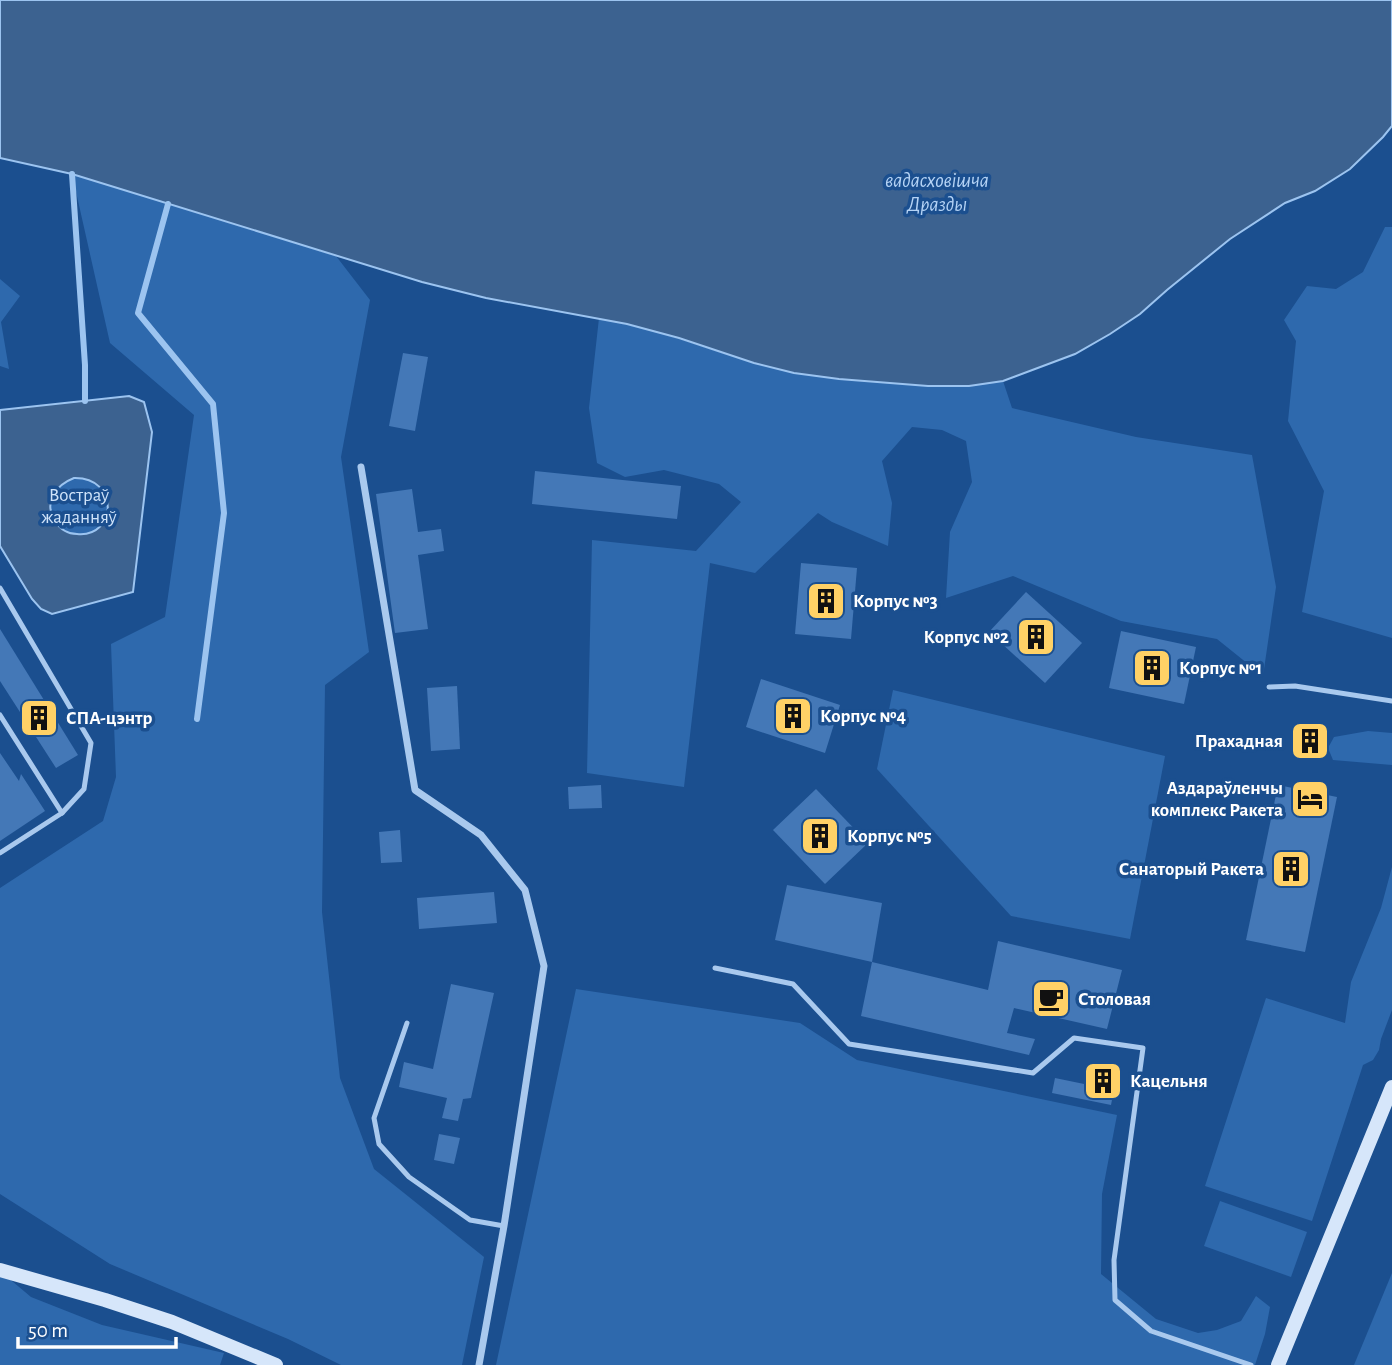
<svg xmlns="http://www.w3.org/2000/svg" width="1392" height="1365" viewBox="0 0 1392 1365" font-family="'Alegreya Sans',sans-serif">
<rect width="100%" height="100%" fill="#1b4f8f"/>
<g fill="#2e69ad">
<path d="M 72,174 L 336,256 L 370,300 L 341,457 L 369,652 L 325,685 L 322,912 L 340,1078 L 374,1169 L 484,1257 L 462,1365 L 341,1365 L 288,1339 L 110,1264 L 0,1194 L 0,888 L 103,821 L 116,777 L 111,644 L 165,617 L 194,415 L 110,343 Z"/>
<path d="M 1385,227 L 1392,227 L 1392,638 L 1302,612 L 1324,491 L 1288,421 L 1296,341 L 1284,320 L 1307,286 L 1336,289 L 1363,272 Z"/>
<path d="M 0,279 L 20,296 L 1,322 L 9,369 L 0,366 Z"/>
<path d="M 599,318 L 654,331 L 754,363 L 794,373 L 839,379 L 928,386 L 969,386 L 1003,381 L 1012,408 L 1136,437 L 1252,455 L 1276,587 L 1263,676 L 1217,639 L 1121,621 L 1013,576 L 946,598 L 950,532 L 972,482 L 966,441 L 942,430 L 912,427 L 882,461 L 892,503 L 888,546 L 832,522 L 818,513 L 755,573 L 710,563 L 684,787 L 587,773 L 592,540 L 696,551 L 741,502 L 719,484 L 664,470 L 625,477 L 597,463 L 589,408 Z"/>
<circle cx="79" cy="506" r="29"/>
<path d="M 893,690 L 1165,756 L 1130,939 L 1011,916 L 877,769 Z"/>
<path d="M 1368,731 L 1392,733 L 1392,765 L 1333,760 L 1328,748 L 1334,737 Z"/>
<path d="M 1392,867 L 1392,1010 L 1381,1039 L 1379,1050 L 1373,1060 L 1363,1065 L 1312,1221 L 1205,1186 L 1266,998 L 1345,1023 L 1351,982 L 1381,908 Z"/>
<path d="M 576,989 L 800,1023 L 857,1060 L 1117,1115 L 1102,1194 L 1101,1274 L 1156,1319 L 1198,1333 L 1217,1330 L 1241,1321 L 1256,1296 L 1270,1307 L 1265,1334 L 1255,1365 L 496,1365 Z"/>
<path d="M 1220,1201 L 1307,1232 L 1291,1277 L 1204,1246 Z"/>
<path d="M 0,1271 L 31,1297 L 102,1325 L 224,1353 L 220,1365 L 0,1365 Z"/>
<path d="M 1392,1273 L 1392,1365 L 1354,1365 Z"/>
</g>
<g fill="#3c6290" stroke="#9cc4f0" stroke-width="2" fill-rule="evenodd">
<path d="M 0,0 L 1392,0 L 1392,126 L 1383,137 L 1350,169 L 1315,191 L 1285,203 L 1230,239 L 1167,290 L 1140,314 L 1110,334 L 1075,354 L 1003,381 L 969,386 L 928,386 L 839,379 L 794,373 L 754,363 L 679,338 L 627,324 L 486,298 L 422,282 L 72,174 L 0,158 Z"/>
<path d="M 129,396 L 144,402 L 152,432 L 133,592 L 52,614 L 41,609 L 32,599 L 0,546 L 0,410 ZM 74,478 C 120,477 117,538 77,534 C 68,534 60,529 55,521 C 43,502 56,485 74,478 Z"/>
</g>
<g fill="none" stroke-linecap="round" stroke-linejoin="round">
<g stroke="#9cc4f0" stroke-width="6">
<path d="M 72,174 L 85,365 L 85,401"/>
<path d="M 168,204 L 138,313 L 213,404 L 224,513 L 197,719"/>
</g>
</g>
<g fill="#4478b7">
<path d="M 403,353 L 428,357 L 415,431 L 389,426 Z"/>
<path d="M 535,471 L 681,486 L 677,519 L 532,504 Z"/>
<path d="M 412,489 L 418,532 L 441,529 L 444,551 L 418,555 L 428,629 L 395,633 L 376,494 Z"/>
<path d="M 801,563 L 857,568 L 851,639 L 795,634 Z"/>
<path d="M 1026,592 L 1082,643 L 1045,683 L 989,632 Z"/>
<path d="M 0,629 L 78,755 L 56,768 L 0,681 Z"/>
<path d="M 1121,631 L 1196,647 L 1184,704 L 1109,688 Z"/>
<path d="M 761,679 L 840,705 L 825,753 L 746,727 Z"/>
<path d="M 457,686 L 460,749 L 431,751 L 427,688 Z"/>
<path d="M 1302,728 L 1324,733 L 1319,755 L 1297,749 Z"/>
<path d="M 0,753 L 19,781 L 21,774 L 45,811 L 0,841 Z"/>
<path d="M 601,785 L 602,808 L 569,809 L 568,787 Z"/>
<path d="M 1278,785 L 1337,797 L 1305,952 L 1246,940 Z"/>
<path d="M 816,789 L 868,843 L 825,884 L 773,830 Z"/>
<path d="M 400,830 L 402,862 L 381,863 L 379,832 Z"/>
<path d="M 787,885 L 882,903 L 872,962 L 775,940 Z"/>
<path d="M 494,892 L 497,923 L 419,929 L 417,898 Z"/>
<path d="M 998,941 L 1122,970 L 1107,1029 L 1014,1008 L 1007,1033 L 1035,1039 L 1029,1055 L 861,1016 L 872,962 L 988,990 Z"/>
<path d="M 451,984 L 494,993 L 471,1098 L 463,1099 L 458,1121 L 442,1118 L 447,1098 L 399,1087 L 404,1062 L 433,1069 Z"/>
<path d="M 1093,1063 L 1118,1069 L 1111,1105 L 1052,1093 L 1055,1078 L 1089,1085 Z"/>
<path d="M 439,1134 L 460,1138 L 454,1164 L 434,1160 Z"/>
</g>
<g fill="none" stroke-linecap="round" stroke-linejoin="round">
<g stroke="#a9c9ee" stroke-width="5">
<path d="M 0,588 L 91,743 L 84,789 L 62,813 L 0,715"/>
<path d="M 1269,687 L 1295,686 L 1392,701"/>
<path d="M 0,853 L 62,813"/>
<path d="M 715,968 L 793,984 L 849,1044 L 1033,1073 L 1074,1038 L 1143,1048 L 1114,1260 L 1115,1300 L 1151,1331 L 1251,1365"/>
<path d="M 407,1023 L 374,1118 L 379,1144 L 409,1177 L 470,1220 L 504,1226"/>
</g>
<path stroke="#a9c9ee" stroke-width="7" d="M 361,467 L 415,790 L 481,835 L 525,890 L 544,966 L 504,1226 L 479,1365"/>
<g stroke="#d6e6fa" stroke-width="14">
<path d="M 0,1270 L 105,1300 L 172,1322 L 276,1365"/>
<path d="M 1278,1365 L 1392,1087"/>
</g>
</g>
<defs>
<symbol id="building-square" viewBox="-11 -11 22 22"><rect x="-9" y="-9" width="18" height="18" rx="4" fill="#ffd166" stroke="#1b4f8f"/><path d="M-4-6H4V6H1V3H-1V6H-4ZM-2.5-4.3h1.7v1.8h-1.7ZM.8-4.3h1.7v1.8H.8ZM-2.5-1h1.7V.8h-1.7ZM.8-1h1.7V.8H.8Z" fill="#111"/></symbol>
<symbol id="hotel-square" viewBox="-11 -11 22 22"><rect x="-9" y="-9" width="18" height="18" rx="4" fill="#ffd166" stroke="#1b4f8f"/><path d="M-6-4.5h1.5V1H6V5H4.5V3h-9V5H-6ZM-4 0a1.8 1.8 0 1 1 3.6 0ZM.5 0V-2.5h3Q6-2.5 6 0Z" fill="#111"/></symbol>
<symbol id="cafe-square" viewBox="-11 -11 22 22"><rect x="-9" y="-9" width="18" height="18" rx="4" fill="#ffd166" stroke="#1b4f8f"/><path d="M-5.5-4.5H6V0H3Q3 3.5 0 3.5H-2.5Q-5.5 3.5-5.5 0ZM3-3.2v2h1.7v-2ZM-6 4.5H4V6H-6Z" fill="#111"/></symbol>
</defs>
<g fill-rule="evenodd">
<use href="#building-square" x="804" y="579" width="44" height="44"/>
<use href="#building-square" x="1014" y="615" width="44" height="44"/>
<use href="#building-square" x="1130" y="646" width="44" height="44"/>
<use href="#building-square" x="771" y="694" width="44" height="44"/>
<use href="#building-square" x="17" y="696" width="44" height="44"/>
<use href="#building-square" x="1288" y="719" width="44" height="44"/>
<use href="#hotel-square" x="1288" y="777" width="44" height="44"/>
<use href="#building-square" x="798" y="814" width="44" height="44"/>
<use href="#building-square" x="1269" y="847" width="44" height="44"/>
<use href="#cafe-square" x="1029" y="977" width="44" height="44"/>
<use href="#building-square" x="1081" y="1059" width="44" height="44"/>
</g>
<g text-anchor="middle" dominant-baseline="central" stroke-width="7" stroke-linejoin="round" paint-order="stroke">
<g font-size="19" fill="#cfe3fa" stroke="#1b4f8f">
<text x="79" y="495">Востраў<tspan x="79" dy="22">жаданняў</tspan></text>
</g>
<g font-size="19" font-weight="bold" fill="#fff" stroke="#1b4f8f" text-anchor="start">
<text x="853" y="601">Корпус №3</text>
<text x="1009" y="637" text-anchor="end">Корпус №2</text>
<text x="1179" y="668">Корпус №1</text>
<text x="820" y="716">Корпус №4</text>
<text x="66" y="718">СПА-цэнтр</text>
<text x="1283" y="741" text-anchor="end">Прахадная</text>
<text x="1283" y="788" text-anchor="end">Аздараўленчы<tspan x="1283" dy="22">комплекс Ракета</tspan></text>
<text x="847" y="836">Корпус №5</text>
<text x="1264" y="869" text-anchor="end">Санаторый Ракета</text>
<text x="1078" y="999">Столовая</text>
<text x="1130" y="1081">Кацельня</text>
</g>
<g font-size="21" font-style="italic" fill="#b5d3f5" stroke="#1b4f8f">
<text x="937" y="180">вадасховішча<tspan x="937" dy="24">Дразды</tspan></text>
</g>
</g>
<path d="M18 1337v10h158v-10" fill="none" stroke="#ffffff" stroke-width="3.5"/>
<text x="28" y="1337" font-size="21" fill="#ffffff" stroke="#1b4f8f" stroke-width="5" paint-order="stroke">50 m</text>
</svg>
